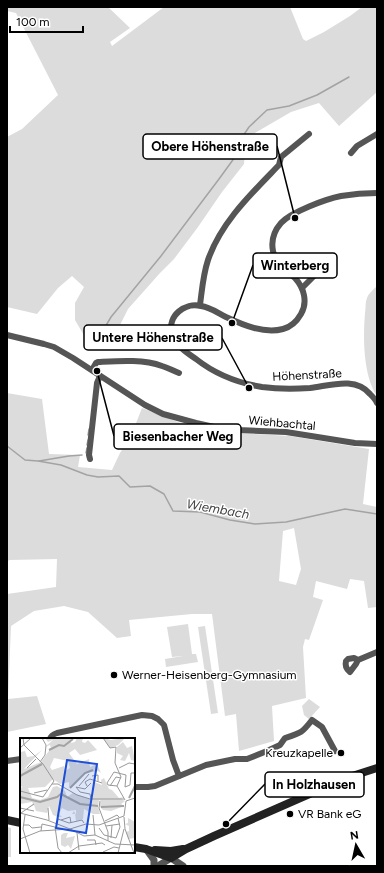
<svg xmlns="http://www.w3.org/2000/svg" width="384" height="873" viewBox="0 0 384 873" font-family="Figtree,sans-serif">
<rect width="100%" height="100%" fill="#fff"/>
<g fill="#dcdcdc" fill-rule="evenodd">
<path d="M 7,7 L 108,7 L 130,28 L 110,42 L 112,46 L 164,7 L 290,7 L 303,39 L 306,41 L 324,32 L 350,16 L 362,7 L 377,7 L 377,92 L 339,126 L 319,103 L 291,112 L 246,138 L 244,164 L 222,192 L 198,227 L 174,259 L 160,273 L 128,309 L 119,327 L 86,339 L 75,320 L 75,303 L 84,287 L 72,276 L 58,288 L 37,314 L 7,307 L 7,137 L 22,129 L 58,95 L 16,13 L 7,11 Z"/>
<path d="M 377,286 L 377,396 C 363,375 363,338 365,313 C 366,309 365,302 367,298 C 368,294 374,289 377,286 Z"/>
<path d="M 7,393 L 42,399 L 49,454 L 80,455 L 78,467 L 112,470 L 120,453 L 131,436 L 142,408 L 178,422 L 218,432 L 290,436 L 369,449 L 363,504 L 377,507 L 377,607 L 368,608 L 364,581 L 350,579 L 347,589 L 316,581 L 313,597 L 323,600 L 309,640 L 305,639 L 303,647 L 306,698 L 272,706 L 274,741 L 239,751 L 236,714 L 225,716 L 212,614 L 192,614 L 129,620 L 131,636 L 117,638 L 88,612 L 64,606 L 34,611 L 11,626 L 8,699 L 37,696 L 46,724 L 7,732 L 7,594 L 56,587 L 57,559 L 10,560 L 7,561 ZM 294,528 L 301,569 L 296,585 L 279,581 L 283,531 Z"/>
<path d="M 188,624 L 192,654 L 196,654 L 198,662 L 166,667 L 165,659 L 183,656 L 172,657 L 167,627 Z"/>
<path d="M 205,626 L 218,713 L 211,714 L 198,627 Z"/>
<path d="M 309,699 L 320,707 L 309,719 L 304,715 L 302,706 Z"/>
<path d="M 7,827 L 11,828 L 11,857 L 7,857 Z"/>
</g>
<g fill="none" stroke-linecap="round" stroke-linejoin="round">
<g stroke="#a3a3a3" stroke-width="1.5">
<path d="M 98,349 L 102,335 L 104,329 L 111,317 L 161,256 L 219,179 L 235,157 L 241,139 L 249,127 L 267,110 L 289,106 L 317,95 L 349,77"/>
<path d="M 88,435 L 89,429"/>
<path d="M 87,445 L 88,440"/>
<path d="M 7,446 L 25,460 L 38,461 L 61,465 L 87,475 L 98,477 L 119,476 L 130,487 L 150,486 L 164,494 L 173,511 L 200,512 L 230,520 L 255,524 L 286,522 L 345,509 L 377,514"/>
<path d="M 86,453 L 87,448"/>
<path d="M 39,461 L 69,456 L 82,455"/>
</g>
<g stroke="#555" stroke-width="6">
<path d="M 351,153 L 357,146 L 377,134"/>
<path d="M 377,193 C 365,193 353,194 341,196 C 326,199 291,212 281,223 C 274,231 271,241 273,251 C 274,256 276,260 279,264 C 283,270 290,274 295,278 C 304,288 308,302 301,314 C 297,321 291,327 283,329 C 264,334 243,325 226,317 C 218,313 210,307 201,306 C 185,302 167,316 172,333 C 175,345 187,353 196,359 C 215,374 238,383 262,387 C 277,389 294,389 310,388 C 329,386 355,376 370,394 C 373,397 376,400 377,403"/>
<path d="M 302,288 L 321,269"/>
<path d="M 200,305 C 202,290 203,275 208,260 C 221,222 252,193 279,165 L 281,157 L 309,134"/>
<path d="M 7,335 L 44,344 L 54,347 L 73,358 L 145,405 L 163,414 L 196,423 L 223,429 L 238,430 L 286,432 L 355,443 L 377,444"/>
<path d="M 92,370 L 96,363 L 98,362 C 118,361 143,359 162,366 C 168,368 174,371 179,373"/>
<path d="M 90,459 L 89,455 L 97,383 L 100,376"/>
<path d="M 358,660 L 356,664 L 350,672 C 346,669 345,665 346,661 L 348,659 L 354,658 L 358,660 L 377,652"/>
<path d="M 50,739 C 51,735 54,734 57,733 L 142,715 L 152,716 L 158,719 L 164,725 L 173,760 L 179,776"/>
<path d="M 7,761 L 21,759"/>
<path d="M 134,787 L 148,787 L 155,786 L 206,765 L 235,759 L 247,759 L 267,751 L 280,745 L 285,738 C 301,733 302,733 312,720 L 322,727 L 335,751"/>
</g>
<g stroke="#555" stroke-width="7">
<path d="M 146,849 L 154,860 L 154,866"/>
<path d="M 158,866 L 171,858 L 183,866"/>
</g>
<g stroke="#222" stroke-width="8">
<path d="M 7,820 L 21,823"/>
<path d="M 134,847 L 146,849 L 171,858 L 186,849 L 214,836 L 346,778 L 377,768"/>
<path d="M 155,850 L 171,851 L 183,849"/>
</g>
</g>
<g fill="#000" stroke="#fff" stroke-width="1.5">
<circle cx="114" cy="675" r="4"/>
<circle cx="341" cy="753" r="4"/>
<circle cx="290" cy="814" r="4"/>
</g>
<g text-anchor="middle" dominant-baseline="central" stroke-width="3" stroke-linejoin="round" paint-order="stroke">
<g font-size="12" fill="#000" stroke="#fff">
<text transform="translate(307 375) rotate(-3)">Höhenstraße</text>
<text transform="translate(282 423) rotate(5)">Wiehbachtal</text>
</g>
<g font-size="12" fill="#000" stroke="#fff" text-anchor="start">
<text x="122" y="675">Werner-Heisenberg-Gymnasium</text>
<text x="333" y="753" text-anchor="end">Kreuzkapelle</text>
<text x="298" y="814">VR Bank eG</text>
</g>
<g font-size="13" font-style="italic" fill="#444" stroke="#fff">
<text transform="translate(218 509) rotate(10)">Wiembach</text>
</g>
</g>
<g transform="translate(20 738)">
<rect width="115" height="115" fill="#fff"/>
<path d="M 25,0 L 52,0 L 51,5 L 55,4 L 57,0 L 63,0 L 62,4 L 65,5 L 68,2 L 77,12 L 60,17 L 55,11 L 49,15 L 57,26 L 69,21 L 70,29 L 77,26 L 81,35 L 78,33 L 65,35 L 52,49 L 49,49 L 49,44 L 40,46 L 33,41 L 25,49 L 8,50 L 12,60 L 20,62 L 28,59 L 33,49 L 37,48 L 45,53 L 47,59 L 53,55 L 70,61 L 70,66 L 74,44 L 82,47 L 81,42 L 84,40 L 89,51 L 92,52 L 99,60 L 104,59 L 101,61 L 105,63 L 101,66 L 104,68 L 91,73 L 83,72 L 79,68 L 81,63 L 79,62 L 78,69 L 80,76 L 73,76 L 64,71 L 63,81 L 56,83 L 55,76 L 52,76 L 54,73 L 56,77 L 56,72 L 48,73 L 42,70 L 39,76 L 42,79 L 38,79 L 33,77 L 29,68 L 27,75 L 16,73 L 14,67 L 7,70 L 13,66 L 12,64 L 0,66 L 0,50 L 3,49 L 0,48 L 0,12 L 1,14 L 5,13 L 7,19 L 14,18 L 22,12 L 4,31 L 21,24 L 31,10 L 30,7 L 25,9 L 33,2 L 28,4 ZM 34,20 L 48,23 L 50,30 L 45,33 L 44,28 L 32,32 L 30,29 ZM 83,0 L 91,2 L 105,0 L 98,7 L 90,10 ZM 103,4 L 107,10 L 112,8 L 115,23 L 111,22 L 109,15 L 105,23 L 100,22 L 103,18 L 97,15 L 97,9 ZM 108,80 L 115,84 L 115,100 L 108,101 L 106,94 L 109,93 L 109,88 L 105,86 L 108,85 ZM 44,95 L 48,95 L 46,100 L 55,98 L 51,111 L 48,107 L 45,109 L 41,107 L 41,97 Z" fill="#dcdcdc" fill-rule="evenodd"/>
<path fill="none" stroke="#a3a3a3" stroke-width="2" d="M 29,12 L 39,7 L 44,8 L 53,1M 0,38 L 22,26M 50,50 L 65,35 L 73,32M 0,59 L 20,64 L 37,59 L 41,56 L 60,66 L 78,68M 109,60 L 115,48M 81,69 L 104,68"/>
<path fill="none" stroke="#999" stroke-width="1" d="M 83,0 L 90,10 L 96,9 L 95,25 L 101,39 L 97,48M 0,10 L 11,0M 20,24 L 25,17 L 26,7 L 22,0M 7,30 L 16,21M 99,30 L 109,25 L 115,26M 72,38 L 78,37 L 78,43M 71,45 L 65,51 L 56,49 L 60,54 L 70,56 L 71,61M 32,46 L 38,46 L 57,57 L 70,61 L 104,61M 59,48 L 69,36M 67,48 L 65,44 L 70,41 L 82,45M 90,48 L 96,39 L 101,40M 97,48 L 88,47 L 87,45 L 94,34 L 106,37 L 105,49 L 110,47 L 111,35 L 115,35M 97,48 L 105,62M 0,53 L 23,59 L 34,43 L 23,26 L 4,7 L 3,0M 14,55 L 27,52M 80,63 L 79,70 L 88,94 L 88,103M 0,70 L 14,73M 28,70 L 29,82M 0,75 L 27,82 L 50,91 L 66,86 L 79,87 L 104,78M 1,75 L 14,66M 5,77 L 3,91 L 10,115M 73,77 L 75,97M 104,78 L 106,63 L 115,60M 104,79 L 105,91M 41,82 L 50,79 L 51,85M 85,83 L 97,77 L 99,79M 37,86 L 38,81 L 49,85 L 62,82 L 64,85M 3,87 L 9,87 L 12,90 L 21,89M 86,88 L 100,86M 79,90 L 84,97 L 96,100 L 100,89 L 98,80M 105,91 L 114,115M 21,93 L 22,86 L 35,89 L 38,110 L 42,115M 57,95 L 59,112M 91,100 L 92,87M 0,101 L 20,93 L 50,91 L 64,98 L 75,97 L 95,106 L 115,107M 67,102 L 75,102 L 76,107M 83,114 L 94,109 L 99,110M 48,115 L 59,108 L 82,105 L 85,107M 98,115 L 104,91"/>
<path fill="#1d4ed8" fill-opacity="0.15" stroke="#1d4ed8" stroke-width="2" d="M 47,22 L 77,26 L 66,95 L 36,90 Z"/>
<rect width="115" height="115" fill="none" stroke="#000" stroke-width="2"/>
</g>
<path fill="none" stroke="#000" stroke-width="1.5" d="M295 218L277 146M232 323L253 265M249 388L222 338M97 371L114 436M226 824L265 784"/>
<g fill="#000" stroke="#fff" stroke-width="1.5">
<circle cx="295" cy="218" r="4"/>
<circle cx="232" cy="323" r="4"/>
<circle cx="249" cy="388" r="4"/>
<circle cx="97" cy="371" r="4"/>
<circle cx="226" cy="824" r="4"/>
</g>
<g fill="#fff" stroke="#000" stroke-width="1.5">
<rect x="143" y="134" width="134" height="25" rx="4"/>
<rect x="253" y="253" width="84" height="25" rx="4"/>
<rect x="84" y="325" width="138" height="25" rx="4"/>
<rect x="114" y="424" width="127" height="25" rx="4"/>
<rect x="265" y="772" width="99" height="25" rx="4"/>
</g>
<g font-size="13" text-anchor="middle" font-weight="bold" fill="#000">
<text x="210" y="151">Obere Höhenstraße</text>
<text x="295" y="270">Winterberg</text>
<text x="153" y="342">Untere Höhenstraße</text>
<text x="178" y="441">Biesenbacher Weg</text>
<text x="314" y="789">In Holzhausen</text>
</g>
<rect width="384" height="873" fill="none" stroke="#000000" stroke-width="16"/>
<g transform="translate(356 845) rotate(351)" stroke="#ffffff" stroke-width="3" paint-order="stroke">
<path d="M0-3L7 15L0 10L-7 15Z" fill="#000000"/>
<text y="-6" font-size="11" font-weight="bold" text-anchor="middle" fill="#000000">N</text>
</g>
<path d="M10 26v6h73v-6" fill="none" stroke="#000000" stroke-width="2"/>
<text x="16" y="26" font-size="12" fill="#000000" stroke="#ffffff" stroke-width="3" paint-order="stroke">100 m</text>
</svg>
